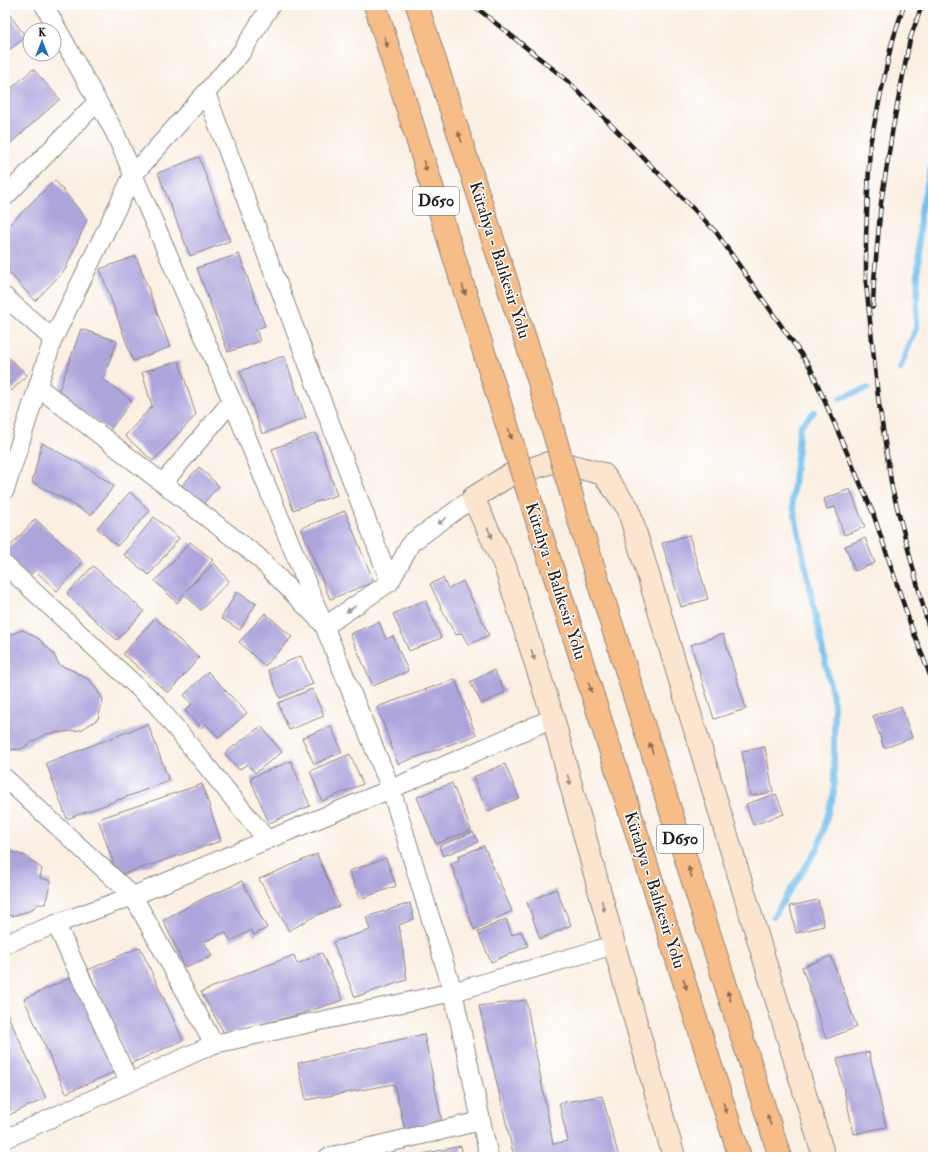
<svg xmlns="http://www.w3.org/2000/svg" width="938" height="1162" viewBox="0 0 938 1162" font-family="'IM FELL Double Pica',serif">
<rect width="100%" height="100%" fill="#fff"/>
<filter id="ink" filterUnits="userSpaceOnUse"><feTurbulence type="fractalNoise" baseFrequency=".025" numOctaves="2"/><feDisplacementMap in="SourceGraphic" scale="8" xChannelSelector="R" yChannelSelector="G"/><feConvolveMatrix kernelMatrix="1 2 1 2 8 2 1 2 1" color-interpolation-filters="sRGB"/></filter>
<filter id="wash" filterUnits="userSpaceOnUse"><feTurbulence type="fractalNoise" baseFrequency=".012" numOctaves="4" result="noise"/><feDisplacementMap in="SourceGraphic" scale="16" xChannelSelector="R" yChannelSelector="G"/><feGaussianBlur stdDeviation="0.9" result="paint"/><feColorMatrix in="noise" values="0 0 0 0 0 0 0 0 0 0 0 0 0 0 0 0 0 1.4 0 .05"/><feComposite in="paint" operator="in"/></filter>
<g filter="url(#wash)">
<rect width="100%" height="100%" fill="#faefe2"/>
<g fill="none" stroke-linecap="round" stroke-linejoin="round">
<g stroke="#73c0ed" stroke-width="6">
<path d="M 900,369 L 916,328 L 920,214 L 933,159"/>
<path d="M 840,398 L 868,388"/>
<path d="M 773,917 L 818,848 L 834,793 L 834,704 L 792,501 L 800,426 L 814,412"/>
</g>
</g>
<g id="blocks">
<g fill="#aea4dc">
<path d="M 5,9 L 26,37 L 5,53 Z"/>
<path d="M 33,69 L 60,99 L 5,148 L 5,94 Z"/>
<path d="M 199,157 L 230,241 L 190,256 L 158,173 Z"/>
<path d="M 55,180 L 87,220 L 65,270 L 35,301 L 5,268 L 5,229 Z"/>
<path d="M 239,254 L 265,326 L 256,329 L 260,341 L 228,352 L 197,268 Z"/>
<path d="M 136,256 L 170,347 L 133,361 L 100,269 Z"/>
<path d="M 81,329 L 117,341 L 103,379 L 132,401 L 109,431 L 58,393 Z"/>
<path d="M 5,354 L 27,375 L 5,397 Z"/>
<path d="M 284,356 L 306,418 L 262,434 L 240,371 Z"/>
<path d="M 179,361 L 196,415 L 153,461 L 125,436 L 152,406 L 142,372 Z"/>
<path d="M 316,433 L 337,495 L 293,510 L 272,449 Z"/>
<path d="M 42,443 L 91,470 L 114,486 L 91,515 L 66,500 L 32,482 Z"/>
<path d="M 199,467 L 219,486 L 200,507 L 180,488 Z"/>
<path d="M 850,489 L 865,527 L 844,535 L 835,507 L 827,509 L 824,499 Z"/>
<path d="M 130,492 L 150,511 L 117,546 L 97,528 Z"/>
<path d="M 345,511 L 374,582 L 330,599 L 301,528 Z"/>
<path d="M 154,517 L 179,538 L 149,575 L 124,555 Z"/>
<path d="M 35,519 L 83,562 L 57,591 L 35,570 L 28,578 L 5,557 L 5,552 Z"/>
<path d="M 689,535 L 708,599 L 681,607 L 662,543 Z"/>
<path d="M 865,538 L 875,563 L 855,571 L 845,546 Z"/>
<path d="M 190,542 L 213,560 L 187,590 L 214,563 L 229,581 L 201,610 L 184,594 L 177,603 L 155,581 Z"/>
<path d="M 93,566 L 144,611 L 117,640 L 67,594 Z"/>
<path d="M 443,578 L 448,589 L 463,581 L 489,635 L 468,645 L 462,633 L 456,635 L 447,620 L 430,584 Z"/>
<path d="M 237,592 L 256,604 L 240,630 L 221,618 Z"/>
<path d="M 425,600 L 441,638 L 409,651 L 393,614 Z"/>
<path d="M 265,613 L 292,637 L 265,666 L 239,642 Z"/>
<path d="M 155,618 L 199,658 L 168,693 L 123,654 Z"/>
<path d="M 379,622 L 386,639 L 393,636 L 408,671 L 373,686 L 350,634 Z"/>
<path d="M 23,630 L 39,639 L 53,653 L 59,665 L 74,671 L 91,681 L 103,699 L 98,719 L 81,730 L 46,734 L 21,749 L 5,750 L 5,636 Z"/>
<path d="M 723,634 L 746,709 L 714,719 L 691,645 Z"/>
<path d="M 301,656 L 313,684 L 280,698 L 268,670 Z"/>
<path d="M 494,670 L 505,692 L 482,704 L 470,682 Z"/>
<path d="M 208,672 L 247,713 L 219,738 L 206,724 L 201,728 L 185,711 L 192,704 L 184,695 Z"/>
<path d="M 455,679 L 476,735 L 398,764 L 377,707 Z"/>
<path d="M 312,689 L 324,716 L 289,730 L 278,703 Z"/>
<path d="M 901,706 L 912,738 L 884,748 L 873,716 Z"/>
<path d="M 148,724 L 169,781 L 67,819 L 46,763 Z"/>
<path d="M 261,726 L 282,752 L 255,773 L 247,764 L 239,770 L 225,753 Z"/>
<path d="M 331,726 L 342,752 L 314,764 L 302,738 Z"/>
<path d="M 765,747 L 773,792 L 750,796 L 742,751 Z"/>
<path d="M 350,754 L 363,784 L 322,801 L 310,771 Z"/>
<path d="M 291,761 L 310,806 L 269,823 L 250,778 Z"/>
<path d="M 505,764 L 519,798 L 487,811 L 473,777 Z"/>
<path d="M 452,783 L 471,830 L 436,844 L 417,797 Z"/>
<path d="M 202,784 L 221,841 L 118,876 L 98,819 Z"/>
<path d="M 776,794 L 784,814 L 753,825 L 746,804 Z"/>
<path d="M 473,832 L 478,842 L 443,856 L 439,846 Z"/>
<path d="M 5,844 L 8,851 L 26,856 L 42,869 L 40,878 L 51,881 L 45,904 L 39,904 L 29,911 L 12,916 L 5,914 Z"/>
<path d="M 484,846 L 512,911 L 474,930 L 451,863 L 459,860 L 458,856 Z"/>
<path d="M 317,854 L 339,906 L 313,917 L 289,931 L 259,879 Z"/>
<path d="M 386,858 L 396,886 L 360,899 L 349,871 Z"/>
<path d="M 242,881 L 267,928 L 254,935 L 251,930 L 231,941 L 225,932 L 204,942 L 212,956 L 185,967 L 163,920 L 206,897 L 228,888 Z"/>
<path d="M 556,889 L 571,925 L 540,939 L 527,902 Z"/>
<path d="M 818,900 L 824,926 L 796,933 L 790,906 Z"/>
<path d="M 410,903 L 414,919 L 399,925 L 407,980 L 355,997 L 333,942 L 370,930 L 366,917 Z"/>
<path d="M 506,919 L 512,935 L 521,931 L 528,946 L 491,962 L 478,932 Z"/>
<path d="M 140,947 L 183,1040 L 130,1064 L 88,970 Z"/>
<path d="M 322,953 L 343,1000 L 297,1015 L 246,1028 L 225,1035 L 201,992 L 252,971 L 294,955 L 297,964 Z"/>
<path d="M 831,956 L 857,1027 L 826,1039 L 802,967 Z"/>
<path d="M 76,975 L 119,1070 L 66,1093 L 24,999 Z"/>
<path d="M 526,1000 L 553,1144 L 568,1141 L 559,1103 L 602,1096 L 619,1157 L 514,1157 L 479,1006 Z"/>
<path d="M 5,1009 L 46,1098 L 5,1117 Z"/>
<path d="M 424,1034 L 442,1122 L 405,1129 L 394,1084 L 306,1100 L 298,1063 Z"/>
<path d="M 869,1052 L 886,1127 L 854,1134 L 837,1059 Z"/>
<path d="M 461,1146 L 463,1157 L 413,1157 L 413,1156 Z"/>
</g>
</g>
</g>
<g filter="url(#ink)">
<use href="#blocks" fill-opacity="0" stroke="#8b867f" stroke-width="1"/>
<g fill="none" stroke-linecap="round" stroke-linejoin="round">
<defs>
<g id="minor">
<path d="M 44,5 L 115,133 L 232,401 L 391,789 L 453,992 L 489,1157"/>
<path d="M 206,93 L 390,582"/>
<path d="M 5,197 L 97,102"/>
<path d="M 5,297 L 53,339"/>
<path d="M 38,387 L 257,556 L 325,626 L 390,582 L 411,543 L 473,498"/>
<path d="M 163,483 L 232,401"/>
<path d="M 5,490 L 53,339 L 133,175 L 241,53 L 271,5"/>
<path d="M 5,565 L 156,704 L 267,840"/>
<path d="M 5,778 L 133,896 L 214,1044"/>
<path d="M 56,924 L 129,1082"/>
<path d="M 5,944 L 56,924 L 133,896 L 267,840 L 391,789 L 553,718"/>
<path d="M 5,1139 L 214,1044 L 453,992 L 614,945"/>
<path d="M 328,1157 L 481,1121"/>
</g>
<path id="secondary" d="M 674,1157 L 614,945 L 553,718 L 505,566 L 473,498 L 508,476 L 555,461 L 603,474 L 628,508 L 824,1157"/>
<g id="trunk">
<path d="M 375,5 L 498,397"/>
<path d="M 417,5 L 541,388"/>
<path d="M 579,521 L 780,1157"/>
<path d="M 540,530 L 740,1157"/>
</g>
</defs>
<use href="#minor" stroke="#8b867f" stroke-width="20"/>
<use href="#secondary" stroke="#8b867f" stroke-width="24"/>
<use href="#trunk" stroke="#8b867f" stroke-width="24"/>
<use href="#minor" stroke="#fff" stroke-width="18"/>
<use href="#secondary" stroke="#fce5cf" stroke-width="22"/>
<use href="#trunk" stroke="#f7bd88" stroke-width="22"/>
<defs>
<g id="rail">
<path d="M 473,5 L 568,81 L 716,232 L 810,367 L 873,513 L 910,623 L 933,683"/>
<path d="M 904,5 L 891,46 L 870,144 L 866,237 L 866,283 L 878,397 L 892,488 L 927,621 L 933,641"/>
<path d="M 873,307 L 874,281 L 881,203 L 893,127 L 910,39 L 922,5"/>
</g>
</defs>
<use href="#rail" stroke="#1c1c1c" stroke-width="4.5"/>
<use href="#rail" stroke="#fff" stroke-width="3" stroke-dasharray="9" stroke-linecap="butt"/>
<defs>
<g id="trunk-bridge">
<path d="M 541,388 L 579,521"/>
<path d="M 498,397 L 540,530"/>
</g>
</defs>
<use href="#trunk-bridge" stroke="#8b867f" stroke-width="24" stroke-linecap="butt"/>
<use href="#trunk-bridge" stroke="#f7bd88" stroke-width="22"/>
</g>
<defs><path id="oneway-solid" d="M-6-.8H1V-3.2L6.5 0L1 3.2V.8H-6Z"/></defs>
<g fill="#8a6c52">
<use href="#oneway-solid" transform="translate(386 42) rotate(73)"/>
<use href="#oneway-solid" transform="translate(460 137) rotate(-108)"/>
<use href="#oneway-solid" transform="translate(425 166) rotate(73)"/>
<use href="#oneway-solid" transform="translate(464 290) rotate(73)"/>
<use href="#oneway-solid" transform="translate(510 434) rotate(73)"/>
<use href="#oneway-solid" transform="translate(590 687) rotate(72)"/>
<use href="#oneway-solid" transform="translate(651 748) rotate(-108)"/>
<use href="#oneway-solid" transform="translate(690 872) rotate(-108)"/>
<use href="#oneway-solid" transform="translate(685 984) rotate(72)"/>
<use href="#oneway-solid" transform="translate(729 996) rotate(-108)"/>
<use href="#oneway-solid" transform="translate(725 1108) rotate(72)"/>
<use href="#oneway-solid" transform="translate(769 1120) rotate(-108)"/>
</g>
<g fill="#999">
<use href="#oneway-solid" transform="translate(442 521) rotate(144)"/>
<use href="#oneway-solid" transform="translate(351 609) rotate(146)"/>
</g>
<g fill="#978b7e">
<use href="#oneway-solid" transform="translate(490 533) rotate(65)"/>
<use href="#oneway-solid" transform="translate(533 655) rotate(73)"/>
<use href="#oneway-solid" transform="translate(569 780) rotate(75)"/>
<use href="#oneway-solid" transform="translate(603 906) rotate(75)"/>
</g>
</g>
<g text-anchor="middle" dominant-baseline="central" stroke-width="3" stroke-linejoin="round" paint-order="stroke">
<g fill="#fff" stroke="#606060" stroke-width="1">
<rect x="413" y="187" width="46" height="28" rx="3"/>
<rect x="657" y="825" width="46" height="28" rx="3"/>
</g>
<g font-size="16" font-weight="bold" fill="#1c1c1c">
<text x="436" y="201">D650</text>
<text x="680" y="839">D650</text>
</g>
<g font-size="17" fill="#1c1c1c" stroke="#fff">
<text transform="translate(500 260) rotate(72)">Kütahya - Balıkesir Yolu</text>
<text transform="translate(556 581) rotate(72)">Kütahya - Balıkesir Yolu</text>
<text transform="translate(655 890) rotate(72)">Kütahya - Balıkesir Yolu</text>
</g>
</g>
<rect width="938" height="1162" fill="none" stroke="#fff" stroke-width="20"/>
<g transform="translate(42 42)"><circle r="19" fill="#ffffff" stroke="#a4a4a4"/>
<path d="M0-3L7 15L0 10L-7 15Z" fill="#1f6fb2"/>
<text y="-6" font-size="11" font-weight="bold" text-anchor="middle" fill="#1c1c1c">K</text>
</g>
</svg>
